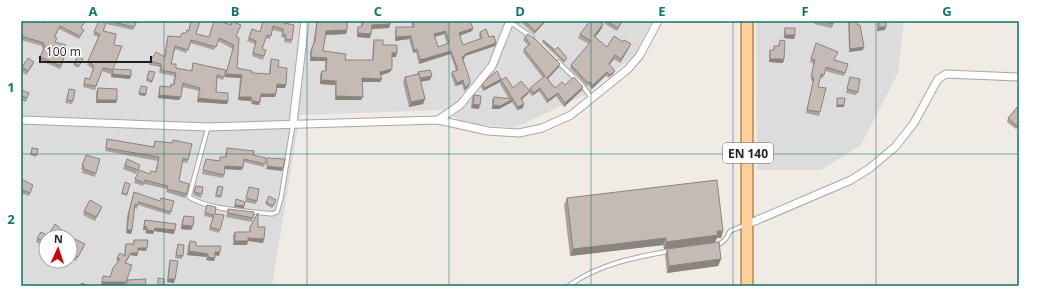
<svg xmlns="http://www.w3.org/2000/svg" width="1040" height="307" viewBox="0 0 1040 307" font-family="'Open Sans',sans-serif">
<rect width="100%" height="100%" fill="#f0ece5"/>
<g fill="#dddcdc" fill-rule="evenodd">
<path d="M 21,21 L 652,21 L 636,54 L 585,95 L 514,128 L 465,123 L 442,110 L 300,115 L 272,286 L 21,286 ZM 46,237 L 70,237 L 70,261 L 46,261 Z"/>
<path d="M 756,21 L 904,21 L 898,73 L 861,145 L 821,170 L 757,170 Z"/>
</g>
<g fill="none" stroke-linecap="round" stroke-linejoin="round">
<defs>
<g id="service">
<path d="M 510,22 L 532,37"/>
<path d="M 558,62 L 581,84 L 591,97"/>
<path d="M 208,127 L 189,197 C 209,210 248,211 272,214 L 277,212 L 281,198 L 293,124"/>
<path d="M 714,246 C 723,244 727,239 730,231 L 745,225"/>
<path d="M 570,285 C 599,264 636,257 670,251"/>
</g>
<g id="minor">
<path d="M 21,120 L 208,127 L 438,120 L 488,131 L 519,133 L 542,128 L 571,115 L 628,69 L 640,55 L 658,21"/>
<path d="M 438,120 L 460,105 L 492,66 L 510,21"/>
<path d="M 293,123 L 305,21"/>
<path d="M 748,224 L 851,180 L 870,168 L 895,147 L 914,123 L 938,79 L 946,74 L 1019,77"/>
</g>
<path id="primary" d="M 747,21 L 747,286"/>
</defs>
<use href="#service" stroke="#a6a6a6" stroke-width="5.5"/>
<use href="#minor" stroke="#a6a6a6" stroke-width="9"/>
<use href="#primary" stroke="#9a6100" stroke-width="13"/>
<use href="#service" stroke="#fff" stroke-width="3.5"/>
<use href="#minor" stroke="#fff" stroke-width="7"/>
<use href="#primary" stroke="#ffd09b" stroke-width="11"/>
</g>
<g fill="#a9a19b" fill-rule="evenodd">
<path d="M 21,21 L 44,23 L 45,21 L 86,21 L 81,28 L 84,30 L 79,39 L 59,29 L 55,37 L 56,42 L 64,51 L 66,52 L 60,69 L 39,60 L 43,49 L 42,48 L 42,46 L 21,40 Z"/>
<path d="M 99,21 L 137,21 L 133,30 L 106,24 L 103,31 L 114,45 L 113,69 L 130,79 L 111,77 L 111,74 L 102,71 L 95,90 L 83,87 L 85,78 L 90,79 L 93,69 L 87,65 L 98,37 L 93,35 Z"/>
<path d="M 191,21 L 200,21 L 196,34 L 209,37 L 230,24 L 231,21 L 236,36 L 237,68 L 252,73 L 269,74 L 270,63 L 271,59 L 278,67 L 286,85 L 285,88 L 277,88 L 275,97 L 261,97 L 259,105 L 252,104 L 250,101 L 238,100 L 240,78 L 225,77 L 233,49 L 218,41 L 214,50 L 190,43 L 186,53 L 175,49 L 171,64 L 176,68 L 191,71 L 193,63 L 226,70 L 223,80 L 217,78 L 216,92 L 228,101 L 227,104 L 197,102 L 199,91 L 183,87 L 179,100 L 158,98 L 159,89 L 160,86 L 170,87 L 171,84 L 173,85 L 174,76 L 159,73 L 160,67 L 149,65 L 150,61 L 164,57 L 167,39 L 168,36 L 180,37 L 188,31 Z"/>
<path d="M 254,21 L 284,21 L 284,23 L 292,40 L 291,43 L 284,42 L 285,38 L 281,37 L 282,32 L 272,30 L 270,39 L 266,38 L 262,49 L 264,56 L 263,60 L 252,56 L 255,44 L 247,41 L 252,29 L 260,32 L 262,23 Z"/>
<path d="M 317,21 L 348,21 L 347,30 L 346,34 L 326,35 L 323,51 L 345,60 L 372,60 L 373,44 L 374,40 L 383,45 L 396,57 L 392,57 L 390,72 L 381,75 L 380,82 L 362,82 L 361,100 L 335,100 L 335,85 L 320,84 L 320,74 L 322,71 L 325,71 L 325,61 L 310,61 L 310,52 L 313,44 L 316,25 Z"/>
<path d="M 361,21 L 390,21 L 390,24 L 389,28 L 371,29 L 370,38 L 357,37 L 357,31 L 358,27 L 361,27 Z"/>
<path d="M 411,21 L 470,21 L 473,28 L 472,31 L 460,36 L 463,45 L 480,39 L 479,35 L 480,32 L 489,37 L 496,43 L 495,46 L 465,56 L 464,59 L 463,60 L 469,86 L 464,91 L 462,84 L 455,86 L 451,75 L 452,72 L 456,71 L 450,54 L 419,64 L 416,52 L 413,53 L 409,39 L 395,41 L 395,31 L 396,27 L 412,27 ZM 444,34 L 447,44 L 438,47 L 435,37 Z"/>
<path d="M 516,21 L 546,21 L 534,34 L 521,22 L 519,24 Z"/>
<path d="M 606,21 L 623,21 L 617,31 L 605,24 Z"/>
<path d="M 815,21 L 834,21 L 832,28 L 814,24 Z"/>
<path d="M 848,21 L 857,21 L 857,25 L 863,50 L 849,52 Z"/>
<path d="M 877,21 L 886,21 L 885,30 L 877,31 Z"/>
<path d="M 602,28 L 595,37 L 607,47 L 629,48 L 620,63 L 614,59 L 609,65 L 613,74 L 608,78 L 606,75 L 592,89 L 588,85 L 587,86 L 570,68 L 571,65 L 589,44 L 578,38 L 580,34 Z"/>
<path d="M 785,28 L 795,35 L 794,39 L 784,38 L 784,31 Z"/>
<path d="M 525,37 L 559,67 L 548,79 L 555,88 L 565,85 L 583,87 L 582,90 L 564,107 L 556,96 L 547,103 L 539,91 L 532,96 L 529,92 L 528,94 L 522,99 L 523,108 L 517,110 L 512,102 L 499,109 L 492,109 L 492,100 L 494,97 L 509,99 L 500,84 L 500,82 L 483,91 L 481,87 L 482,84 L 501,79 L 501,80 L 513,88 L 529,91 L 530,88 L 543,78 L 523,52 L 524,49 L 528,45 L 523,40 Z"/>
<path d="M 543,40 L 566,60 L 564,63 L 542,42 Z"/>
<path d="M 780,40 L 784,59 L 783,63 L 769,62 L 769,54 L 770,50 L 773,50 L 774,46 L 778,46 Z"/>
<path d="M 816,43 L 835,60 L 848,64 L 844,76 L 825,71 L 823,78 L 820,78 L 818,87 L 820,112 L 819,116 L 806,113 L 813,81 L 811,81 L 811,76 L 814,64 L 810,62 Z"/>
<path d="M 82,61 L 78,68 L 73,65 L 74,63 Z"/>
<path d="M 34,62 L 32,66 L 26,75 L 21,71 L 22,67 Z"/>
<path d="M 155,72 L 152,83 L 146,81 L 148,73 Z"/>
<path d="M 418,72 L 430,80 L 421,82 L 425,99 L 423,104 L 409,107 L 403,82 L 405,77 L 417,74 Z"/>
<path d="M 850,77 L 858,92 L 856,95 L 846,93 Z"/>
<path d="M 98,88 L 117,100 L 116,103 L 96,103 L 96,92 Z"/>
<path d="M 69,89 L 73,101 L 72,104 L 65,103 Z"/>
<path d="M 21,90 L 29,93 L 26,102 L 21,100 Z"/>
<path d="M 474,95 L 479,109 L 471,108 L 472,98 Z"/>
<path d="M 1019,105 L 1019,126 L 1016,129 L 1007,122 L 1008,118 Z"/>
<path d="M 107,139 L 153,147 L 155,141 L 171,143 L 173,140 L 188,160 L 187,163 L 182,162 L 179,181 L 187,194 L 185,198 L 166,192 L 167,189 L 144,184 L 143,186 L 134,183 L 139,170 L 150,174 L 155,172 L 158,161 L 105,151 Z"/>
<path d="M 32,148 L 38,149 L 36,157 L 30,155 Z"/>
<path d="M 227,148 L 253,155 L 265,164 L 264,167 L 244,162 L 242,170 L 224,169 L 224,175 L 223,178 L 202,174 L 206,159 L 219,161 L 220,157 L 225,157 L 226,151 Z"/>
<path d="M 86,155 L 96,173 L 95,177 L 82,173 L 83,170 L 81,169 Z"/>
<path d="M 127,159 L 140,165 L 136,174 L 123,169 Z"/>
<path d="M 21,179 L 33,185 L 29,196 L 21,193 Z"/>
<path d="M 125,182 L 130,184 L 127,196 L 121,194 Z"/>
<path d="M 196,186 L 202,194 L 201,198 L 193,195 Z"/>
<path d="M 217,187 L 223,187 L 221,198 L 215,197 Z"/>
<path d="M 249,187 L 257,201 L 256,204 L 245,202 L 244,208 L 234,207 L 236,199 L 245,202 Z"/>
<path d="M 133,196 L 160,201 L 161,198 L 171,212 L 170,215 L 138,205 L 137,209 L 135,208 L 131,234 L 126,233 L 127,216 Z"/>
<path d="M 567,198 L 723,231 L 721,238 L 717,238 L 715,242 L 721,259 L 718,266 L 667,273 L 665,255 L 667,249 L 664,249 L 663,245 L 570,256 L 564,205 Z"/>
<path d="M 266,202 L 275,202 L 272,208 L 265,204 Z"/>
<path d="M 207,205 L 215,214 L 224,215 L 219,233 L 209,230 L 213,218 L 204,216 Z"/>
<path d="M 228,209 L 253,218 L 252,222 L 226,217 Z"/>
<path d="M 101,210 L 95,221 L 83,215 L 84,211 Z"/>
<path d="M 184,216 L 193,226 L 191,230 L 181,229 L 182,220 Z"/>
<path d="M 145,220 L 174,234 L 154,231 L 153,234 L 145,233 L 146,230 L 143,230 L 144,223 Z"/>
<path d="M 250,227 L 258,227 L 264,239 L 263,243 L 248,241 L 247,245 L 233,245 L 233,235 L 235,232 L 249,232 Z"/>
<path d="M 50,232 L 70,237 L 52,237 L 49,235 Z"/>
<path d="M 46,237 L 46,245 L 45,247 L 36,242 L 37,238 Z"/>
<path d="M 70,237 L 74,240 L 85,244 L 76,261 L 70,257 Z"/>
<path d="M 134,240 L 146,251 L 138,250 L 137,256 L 130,255 L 126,263 L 125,285 L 101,285 L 103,276 L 110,277 L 118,262 L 116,260 L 117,258 L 124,255 L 125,246 L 126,244 L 133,244 Z"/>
<path d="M 190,241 L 196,246 L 219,256 L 215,255 L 214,261 L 206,260 L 207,257 L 187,255 L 188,245 Z"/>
<path d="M 178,244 L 183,256 L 181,259 L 175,258 Z"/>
<path d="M 170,260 L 174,283 L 167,282 L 169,263 Z"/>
</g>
<g fill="#8a837e">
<path d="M 545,21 L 546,21 L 534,34 L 535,31 Z"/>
<path d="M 390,24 L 389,28 L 370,29 L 372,25 Z"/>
<path d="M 603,24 L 602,28 L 593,40 L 594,36 Z"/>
<path d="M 879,27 L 886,27 L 885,30 L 877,31 Z"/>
<path d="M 473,28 L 472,31 L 458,36 L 459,33 Z"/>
<path d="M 347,30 L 346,34 L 325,35 L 326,31 Z"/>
<path d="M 446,31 L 444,34 L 433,37 L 434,34 Z"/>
<path d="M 358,33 L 371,34 L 370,38 L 357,37 Z"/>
<path d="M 785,35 L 795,35 L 794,39 L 784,38 Z"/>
<path d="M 411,36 L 409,39 L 395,41 L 396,37 Z"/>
<path d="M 496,43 L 495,46 L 465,56 L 464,59 L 461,60 L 462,57 L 465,54 Z"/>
<path d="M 631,44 L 629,48 L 620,63 L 621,59 Z"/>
<path d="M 864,47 L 863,50 L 849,52 L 850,49 Z"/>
<path d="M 417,49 L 416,52 L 413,53 L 414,50 Z"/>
<path d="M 451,51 L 450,54 L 419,64 L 420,60 Z"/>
<path d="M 392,53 L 397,53 L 396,57 L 391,57 Z"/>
<path d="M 615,55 L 614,59 L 607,68 L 609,64 Z"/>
<path d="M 311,57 L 327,58 L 325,61 L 310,61 Z"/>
<path d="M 770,59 L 784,59 L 783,63 L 769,62 Z"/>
<path d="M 34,62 L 32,66 L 26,75 L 28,71 Z"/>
<path d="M 560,64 L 559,67 L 546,81 L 547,78 Z"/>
<path d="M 392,69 L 390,72 L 379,76 L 380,72 Z"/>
<path d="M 615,71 L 613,74 L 608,78 L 610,75 Z"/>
<path d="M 607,72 L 606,75 L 592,89 L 593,85 Z"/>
<path d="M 112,74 L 131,76 L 130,79 L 111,77 Z"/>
<path d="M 226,74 L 242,75 L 240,78 L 225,77 Z"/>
<path d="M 432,76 L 430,80 L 418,82 L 419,79 Z"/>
<path d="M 362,78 L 382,79 L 380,82 L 361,82 Z"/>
<path d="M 501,79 L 500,82 L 483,91 L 485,88 Z"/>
<path d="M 321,80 L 336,81 L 335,85 L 320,84 Z"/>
<path d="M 463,80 L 462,84 L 455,86 L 457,83 Z"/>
<path d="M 470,83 L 469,86 L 464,91 L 465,88 Z"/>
<path d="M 277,84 L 286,85 L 285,88 L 276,88 Z"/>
<path d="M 583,87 L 582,90 L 564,107 L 565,103 Z"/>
<path d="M 540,88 L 539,91 L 532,96 L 534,93 Z"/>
<path d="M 530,91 L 528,94 L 520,101 L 521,98 Z"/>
<path d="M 139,93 L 146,94 L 145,96 L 139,95 Z"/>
<path d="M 558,93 L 556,96 L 547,103 L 548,100 Z"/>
<path d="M 261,94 L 276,94 L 275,97 L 260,97 Z"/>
<path d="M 159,95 L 181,97 L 179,100 L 158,98 Z"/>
<path d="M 336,96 L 363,97 L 361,100 L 335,100 Z"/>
<path d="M 239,97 L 251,97 L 250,101 L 238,100 Z"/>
<path d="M 198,98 L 228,101 L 227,104 L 197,102 Z"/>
<path d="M 425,99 L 423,104 L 409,107 L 411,102 Z"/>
<path d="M 513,99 L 512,102 L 499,109 L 492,109 L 493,105 Z"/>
<path d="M 97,100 L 117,100 L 116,103 L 96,103 Z"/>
<path d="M 253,101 L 260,102 L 259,105 L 252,104 Z"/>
<path d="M 473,104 L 480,105 L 479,109 L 471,108 Z"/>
<path d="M 524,104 L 523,108 L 517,110 L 518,107 Z"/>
<path d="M 837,105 L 844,105 L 844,107 L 836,107 Z"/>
<path d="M 225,166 L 243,167 L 242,170 L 223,169 Z"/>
<path d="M 267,166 L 283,168 L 282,171 L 266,169 Z"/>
<path d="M 235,205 L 244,206 L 244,208 L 234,207 Z"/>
<path d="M 182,225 L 193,226 L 191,230 L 181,229 Z"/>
<path d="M 144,226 L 147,227 L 146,230 L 143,230 Z"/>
<path d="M 155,228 L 175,230 L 174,234 L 154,231 L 153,234 L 145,233 L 147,230 Z"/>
<path d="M 127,230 L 132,230 L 131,234 L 126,233 Z"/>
<path d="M 717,231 L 723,231 L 721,238 L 717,238 L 715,242 L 664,249 L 666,242 Z"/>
<path d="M 248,238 L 264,239 L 263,243 L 248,241 L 247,245 L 233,245 L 235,241 Z"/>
<path d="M 666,238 L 663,245 L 570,256 L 573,249 Z"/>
<path d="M 138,248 L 147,248 L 146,251 L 137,250 Z"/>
<path d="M 189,251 L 208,254 L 207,257 L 187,255 Z"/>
<path d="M 215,252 L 220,252 L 219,256 L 214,255 Z"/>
<path d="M 131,253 L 138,253 L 137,256 L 130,255 L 124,265 Z"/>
<path d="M 208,257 L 215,258 L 214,261 L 206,260 Z"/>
<path d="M 721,259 L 718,266 L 667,273 L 669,266 Z"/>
<path d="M 168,279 L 175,279 L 174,283 L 167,282 Z"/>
<path d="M 102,282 L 126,282 L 125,285 L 101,285 Z"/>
</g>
<g fill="#c5bbb4" stroke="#8a837e" fill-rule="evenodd">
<path d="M 21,21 L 41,21 L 44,23 L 45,21 L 85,21 L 81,28 L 84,30 L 80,36 L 60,26 L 54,37 L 57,38 L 55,42 L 66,45 L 64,51 L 66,52 L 61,66 L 40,57 L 45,46 L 43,45 L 44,43 L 21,36 Z"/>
<path d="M 99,21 L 107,21 L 103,31 L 116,34 L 114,45 L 122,46 L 113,69 L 131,70 L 131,76 L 112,74 L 113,70 L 103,68 L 96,86 L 84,84 L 85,78 L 90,79 L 94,66 L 88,61 L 100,34 L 94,32 Z"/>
<path d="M 109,21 L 137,21 L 134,27 Z"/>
<path d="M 191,21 L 200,21 L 196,34 L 209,37 L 214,21 L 219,21 L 231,25 L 231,21 L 241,25 L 236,36 L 239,38 L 237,68 L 252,71 L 252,73 L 270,74 L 271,59 L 279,60 L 278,67 L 287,68 L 286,85 L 277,84 L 276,94 L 261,94 L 260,102 L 253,101 L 251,97 L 239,97 L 242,75 L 226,74 L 234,45 L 219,38 L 216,47 L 191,40 L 188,50 L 175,46 L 171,64 L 176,64 L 176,68 L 192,71 L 193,63 L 226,70 L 224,77 L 217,75 L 216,92 L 228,93 L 228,101 L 198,98 L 200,88 L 183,83 L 181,97 L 159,95 L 160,86 L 171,87 L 171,84 L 174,85 L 176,73 L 161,70 L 161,64 L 150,61 L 156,52 L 165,57 L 168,36 L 180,37 L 182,33 L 186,33 L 187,30 L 189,31 Z"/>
<path d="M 263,21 L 284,21 L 284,23 L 294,25 L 292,40 L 285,39 L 286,35 L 283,34 L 283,29 L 273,26 L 271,36 L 267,35 L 262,49 L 266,50 L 264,56 L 253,53 L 256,41 L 249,38 L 252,29 L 260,32 Z"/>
<path d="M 317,21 L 347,21 L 347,30 L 326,31 L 323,51 L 346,54 L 345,60 L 373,60 L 374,40 L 383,40 L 383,45 L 397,45 L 397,53 L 392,53 L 392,69 L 380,72 L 382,79 L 362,78 L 363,97 L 336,96 L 336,81 L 321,80 L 322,71 L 326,71 L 327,58 L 311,57 L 312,48 L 315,41 Z"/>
<path d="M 363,21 L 390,21 L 390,24 L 372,25 L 371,34 L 358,33 L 358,27 L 361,27 L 363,24 Z"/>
<path d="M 413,21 L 470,21 L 473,28 L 459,33 L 463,45 L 482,38 L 480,32 L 486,29 L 489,37 L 494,36 L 496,43 L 465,54 L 465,56 L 462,57 L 470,80 L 470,83 L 465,88 L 463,80 L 457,83 L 452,72 L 458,70 L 451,51 L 420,60 L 417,49 L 414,50 L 411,36 L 396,37 L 396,27 L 414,27 ZM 446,31 L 449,43 L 438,47 L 434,34 Z"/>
<path d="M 525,21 L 545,21 L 535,31 Z"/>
<path d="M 590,21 L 598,21 L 603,24 L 594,36 L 607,47 L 614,36 L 623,42 L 624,40 L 631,44 L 621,59 L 615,55 L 609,64 L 615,71 L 610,75 L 607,72 L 593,85 L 590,82 L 588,83 L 571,65 L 591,41 L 580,34 Z"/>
<path d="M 607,21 L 622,21 L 618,28 Z"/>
<path d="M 820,21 L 834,21 L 833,24 Z"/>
<path d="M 849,21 L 857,21 L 857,25 L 860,25 L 864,47 L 850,49 Z"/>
<path d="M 878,21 L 886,21 L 886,27 L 879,27 Z"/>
<rect x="785" y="28" width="10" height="7"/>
<path d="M 528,34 L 534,38 L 560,64 L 547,78 L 546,77 L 555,88 L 562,82 L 565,85 L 574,77 L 583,87 L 565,103 L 558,93 L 548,100 L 540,88 L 534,93 L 530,88 L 545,76 L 524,49 L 530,44 L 525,37 Z"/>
<path d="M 543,40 L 555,50 L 558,47 L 567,58 L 564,61 Z"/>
<path d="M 780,40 L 785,41 L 784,59 L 770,59 L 770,50 L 774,50 L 774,46 L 779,46 Z"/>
<path d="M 816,43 L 838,52 L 834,60 L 848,64 L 845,73 L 826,67 L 824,75 L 821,74 L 818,87 L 826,88 L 820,112 L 807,110 L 814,78 L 812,78 L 812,72 L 815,60 L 811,59 Z"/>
<path d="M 78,56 L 83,59 L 79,66 L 74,63 Z"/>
<path d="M 28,58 L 34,62 L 28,71 L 22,67 Z"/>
<path d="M 430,70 L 432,76 L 420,78 L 418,72 Z"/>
<path d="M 149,71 L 155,72 L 152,81 L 147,79 Z"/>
<path d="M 497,71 L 501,79 L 485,88 L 482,84 L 488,78 Z"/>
<path d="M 419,74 L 425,99 L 411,102 L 405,77 Z"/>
<path d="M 506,77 L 513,88 L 521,81 L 530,91 L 521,98 L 524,104 L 518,107 L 513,99 L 500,106 L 493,105 L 494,97 L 513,99 L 501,80 Z"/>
<path d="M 850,77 L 860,79 L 858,92 L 847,89 Z"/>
<path d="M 141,86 L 147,87 L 146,94 L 139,93 Z"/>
<path d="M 98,88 L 117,89 L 117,100 L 97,100 Z"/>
<path d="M 69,89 L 75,90 L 73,101 L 67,100 Z"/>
<path d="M 21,90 L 29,93 L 27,98 L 21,96 Z"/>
<path d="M 474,95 L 481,96 L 480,105 L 473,104 Z"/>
<path d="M 837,98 L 845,98 L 844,105 L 837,105 Z"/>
<path d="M 1019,105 L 1019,124 L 1017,126 L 1008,118 Z"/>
<path d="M 107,139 L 154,147 L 155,141 L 172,143 L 173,140 L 192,144 L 188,160 L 183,158 L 179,181 L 189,184 L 187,194 L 167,189 L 168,186 L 145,180 L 144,183 L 135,179 L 139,170 L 150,174 L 151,171 L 156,172 L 159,157 L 106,148 Z"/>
<path d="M 32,148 L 38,149 L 37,155 L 31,154 Z"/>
<path d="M 227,148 L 254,151 L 253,155 L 266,158 L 265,164 L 244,159 L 243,167 L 225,166 L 224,175 L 203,170 L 206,159 L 220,161 L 220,157 L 226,157 Z"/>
<path d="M 86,155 L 100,159 L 96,173 L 83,169 L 84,166 L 82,165 Z"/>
<path d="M 267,158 L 285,159 L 283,168 L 267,166 Z"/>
<path d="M 127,159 L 140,165 L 138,170 L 125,165 Z"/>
<path d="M 21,179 L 33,185 L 30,193 L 21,189 Z"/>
<path d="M 717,180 L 723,231 L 717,231 L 718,235 L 666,242 L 666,238 L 573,249 L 567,198 Z"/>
<path d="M 125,182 L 130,184 L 127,194 L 122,193 Z"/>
<path d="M 196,186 L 203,187 L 202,194 L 194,192 Z"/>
<path d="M 218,186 L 223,187 L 221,196 L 216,195 Z"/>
<path d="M 249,187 L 259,189 L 257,201 L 246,198 Z"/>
<path d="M 134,192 L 160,201 L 161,198 L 174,201 L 171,212 L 139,202 L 138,205 L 135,204 L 132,230 L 127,230 L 129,212 Z"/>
<path d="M 269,196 L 276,200 L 273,206 L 266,202 Z"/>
<path d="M 236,199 L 245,202 L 244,206 L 235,205 Z"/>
<path d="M 90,200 L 102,207 L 96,217 L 84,211 Z"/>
<path d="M 207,205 L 216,207 L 215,214 L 224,215 L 220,230 L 210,227 L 214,215 L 205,213 Z"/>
<path d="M 228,209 L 254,212 L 253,218 L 228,213 Z"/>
<path d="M 258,213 L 258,227 L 265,227 L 264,239 L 248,238 L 248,241 L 235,241 L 235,232 L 250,232 L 250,227 Z"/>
<path d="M 184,216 L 194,217 L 193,226 L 182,225 Z"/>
<path d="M 145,220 L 176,224 L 175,230 L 155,228 L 154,231 L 147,230 L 147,227 L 144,226 Z"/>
<path d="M 55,224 L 70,237 L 57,237 L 50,232 Z"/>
<path d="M 41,232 L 50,237 L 46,237 L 46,243 L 37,238 Z"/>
<path d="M 70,237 L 74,240 L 75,239 L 85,244 L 78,257 L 70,253 L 71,247 L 70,246 Z"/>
<path d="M 134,240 L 148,240 L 147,248 L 138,248 L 138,253 L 131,253 L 125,263 L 132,265 L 126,282 L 102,282 L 103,276 L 110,277 L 113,268 L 120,259 L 117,258 L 120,253 L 125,256 L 126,244 L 134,244 Z"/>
<path d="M 190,241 L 196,242 L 196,246 L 221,246 L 220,252 L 215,252 L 215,258 L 208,257 L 208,254 L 189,251 Z"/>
<path d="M 719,242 L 721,259 L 669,266 L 667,249 Z"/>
<path d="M 178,244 L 184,245 L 183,256 L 176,255 Z"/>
<path d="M 170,260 L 178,261 L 175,279 L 168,279 Z"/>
<path d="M 158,278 L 164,279 L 164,286 L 158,286 Z"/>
<path d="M 146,279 L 145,286 L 127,286 L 127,280 Z"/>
<path d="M 82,283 L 89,286 L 80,286 Z"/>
</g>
<path fill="none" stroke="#0f766e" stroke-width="1" stroke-opacity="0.55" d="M 164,21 L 164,286M 307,21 L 307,286M 449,21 L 449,286M 591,21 L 591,286M 733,21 L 733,286M 876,21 L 876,286M 21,154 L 1019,154"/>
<g text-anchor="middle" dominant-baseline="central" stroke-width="3" stroke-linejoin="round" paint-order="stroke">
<rect fill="#fff" stroke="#626262" stroke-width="1" x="723" y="143" width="50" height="20" rx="3"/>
<g font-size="12" font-weight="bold" fill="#1f1f1f">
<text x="748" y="153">EN 140</text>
</g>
</g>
<rect width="1040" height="307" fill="none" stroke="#ffffff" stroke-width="44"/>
<g transform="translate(58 249) rotate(3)"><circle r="19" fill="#ffffff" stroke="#a5a5a5"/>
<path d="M0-3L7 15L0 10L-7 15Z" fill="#ce0008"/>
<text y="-6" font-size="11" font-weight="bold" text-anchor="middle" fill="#1f1f1f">N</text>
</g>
<path d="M40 56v6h111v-6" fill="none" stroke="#1f1f1f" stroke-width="2"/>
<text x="46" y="56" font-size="12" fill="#1f1f1f" stroke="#ffffff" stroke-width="3" paint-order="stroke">100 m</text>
<rect x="22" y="22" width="996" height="263" fill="none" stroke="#0f766e" stroke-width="1.5"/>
<g font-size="13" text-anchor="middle" font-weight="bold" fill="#0f766e">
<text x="93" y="16">A</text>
<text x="235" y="16">B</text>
<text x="378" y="16">C</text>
<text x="520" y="16">D</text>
<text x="662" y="16">E</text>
<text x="805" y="16">F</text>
<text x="947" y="16">G</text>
<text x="11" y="92">1</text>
<text x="11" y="224">2</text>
</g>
</svg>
